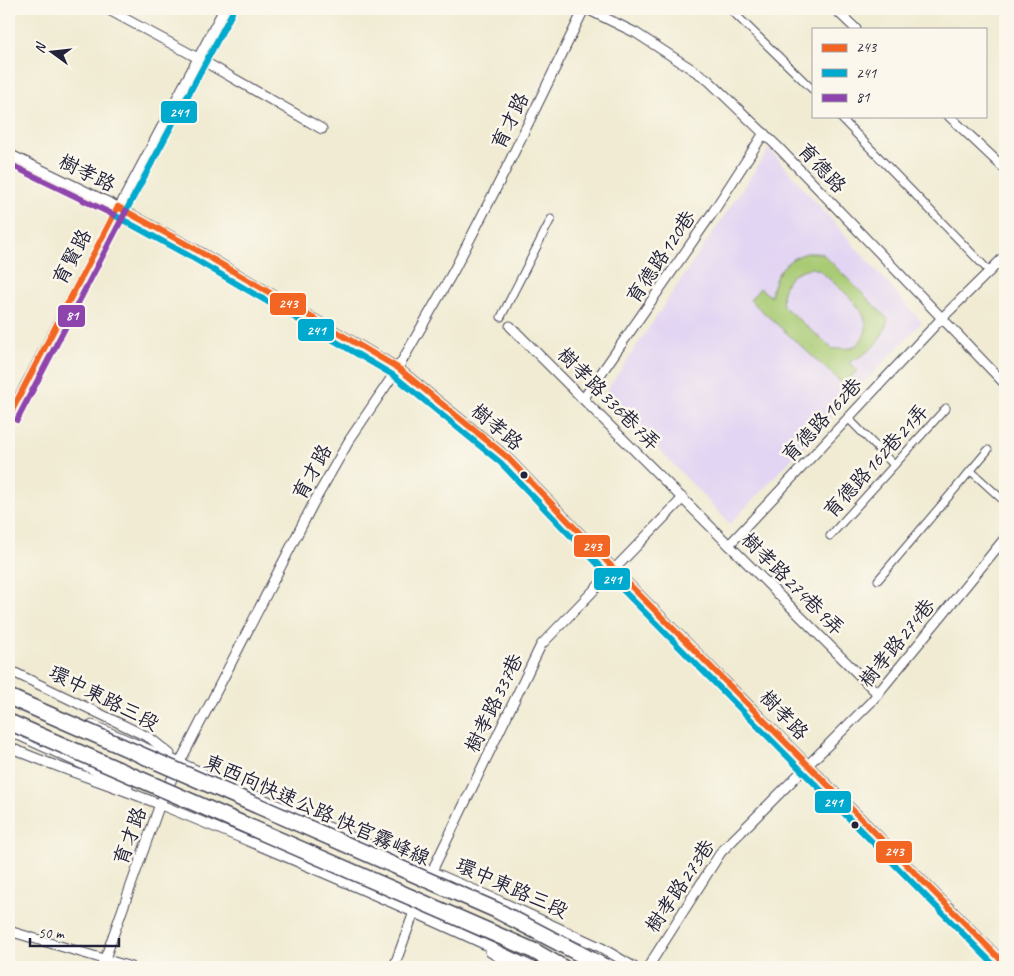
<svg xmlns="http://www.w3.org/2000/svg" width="1014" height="976" viewBox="0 0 1014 976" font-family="Caveat,'LXGW WenKai TC',sans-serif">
<rect width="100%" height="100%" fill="#fbf7ec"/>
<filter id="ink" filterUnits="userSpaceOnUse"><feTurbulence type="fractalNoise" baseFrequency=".02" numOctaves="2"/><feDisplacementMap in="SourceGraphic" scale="10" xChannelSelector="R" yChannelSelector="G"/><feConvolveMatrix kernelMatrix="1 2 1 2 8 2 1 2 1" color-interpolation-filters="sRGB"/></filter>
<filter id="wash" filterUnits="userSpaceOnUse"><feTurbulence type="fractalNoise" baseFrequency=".0096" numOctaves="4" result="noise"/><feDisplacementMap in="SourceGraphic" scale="20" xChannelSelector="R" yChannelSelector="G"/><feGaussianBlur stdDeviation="1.12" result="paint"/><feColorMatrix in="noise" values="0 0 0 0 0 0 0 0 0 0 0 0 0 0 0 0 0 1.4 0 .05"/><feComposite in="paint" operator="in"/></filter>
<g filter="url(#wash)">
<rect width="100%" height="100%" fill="#f0ebd2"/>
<path fill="#e2d4f3" d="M 769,149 L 922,322 L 730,524 L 605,393 Z"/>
<path fill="#a9cb74" stroke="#667658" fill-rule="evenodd" d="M 807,253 L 822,253 L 888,319 C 883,340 870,354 849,362 L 857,371 L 843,384 L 750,300 L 760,288 L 771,297 C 773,275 785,259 807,253 ZM 813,268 L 819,270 C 839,289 891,322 852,348 L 833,349 L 783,306 C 779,285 792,269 813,268 Z"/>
</g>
<g filter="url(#ink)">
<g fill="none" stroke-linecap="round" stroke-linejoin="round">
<defs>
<g id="pedestrian">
<path d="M 730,9 L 813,90"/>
<path d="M 839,116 L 990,272"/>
<path d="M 501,317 L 551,219"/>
<path d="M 848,418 L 894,465"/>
<path d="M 971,471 L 1005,502"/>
<path d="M 830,536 L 946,408"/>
<path d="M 878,580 L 988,450"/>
</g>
<g id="minor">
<path d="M 107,9 L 198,58 L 322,129"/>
<path d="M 587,9 L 636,33 L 707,79 L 780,149 L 1005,384"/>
<path d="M 835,9 L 856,29"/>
<path d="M 949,116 L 1005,169"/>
<path d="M 9,154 L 118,207 L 195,249 L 398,368 L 507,457 L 615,570 L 1005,964"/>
<path d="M 510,326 L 878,694"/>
<path d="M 584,398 L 713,212 L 764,133"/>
<path d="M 9,416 L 224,9"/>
<path d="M 729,545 L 941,319 L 1005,256"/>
<path d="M 9,670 L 150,738 L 170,754"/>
<path d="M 92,725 L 500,901 L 602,948 L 634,967"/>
<path d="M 9,731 L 88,767 L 128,788"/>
<path d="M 9,747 C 59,769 111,784 161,805 C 286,856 411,909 533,967"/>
<path d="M 432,871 L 541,645 L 683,498"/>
<path d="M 9,931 L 131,967"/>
<path d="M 490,952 L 515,967"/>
<path d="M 102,967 L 160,804 L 180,762 L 314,502 L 350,439 L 398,368 L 453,272 L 503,175 L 584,9"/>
<path d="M 394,967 L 414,912"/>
<path d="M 648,967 L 721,852 L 871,702 L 1005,538"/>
</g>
<path id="trunk" d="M 534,951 L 562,967"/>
</defs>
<use href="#pedestrian" stroke="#414052" stroke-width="9"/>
<use href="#minor" stroke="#414052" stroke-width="11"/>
<use href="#trunk" stroke="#414052" stroke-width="18"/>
<use href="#pedestrian" stroke="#fff" stroke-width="7"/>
<use href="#minor" stroke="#fff" stroke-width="9"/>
<use href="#trunk" stroke="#fff" stroke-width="15"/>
<defs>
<g id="trunk-bridge">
<path d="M 9,697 L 496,910 L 605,967"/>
<path d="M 9,722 L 534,951"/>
</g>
</defs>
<use href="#trunk-bridge" stroke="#414052" stroke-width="18" stroke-linecap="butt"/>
<use href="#trunk-bridge" stroke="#fff" stroke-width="15"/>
<defs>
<g id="bus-1">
<path d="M 118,207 L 195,249 L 398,368 L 507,457 L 615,570 L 1005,964"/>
<path d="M 9,416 L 118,207"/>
</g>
<g id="bus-2">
<path d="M 126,211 L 232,13"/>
<path d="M 114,215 L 191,257 L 393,375 L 501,463 L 609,576 L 996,967"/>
</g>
<g id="bus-3">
<path d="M 9,164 L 114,215"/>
<path d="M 17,420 L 126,211"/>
</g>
</defs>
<use href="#bus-1" stroke="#fbf7ec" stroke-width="10"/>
<use href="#bus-2" stroke="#fbf7ec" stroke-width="10"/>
<use href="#bus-3" stroke="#fbf7ec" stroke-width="10"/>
<use href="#bus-1" stroke="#f26522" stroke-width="6"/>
<use href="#bus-2" stroke="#00a9ce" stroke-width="6"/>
<use href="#bus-3" stroke="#8e44ad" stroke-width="6"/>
</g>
</g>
<g fill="#22223b" stroke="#fbf7ec" stroke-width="2">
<circle cx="524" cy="475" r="4.5"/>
<circle cx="855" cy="825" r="4.5"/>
</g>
<g text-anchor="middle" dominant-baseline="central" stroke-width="5" stroke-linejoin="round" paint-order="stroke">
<g font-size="20" fill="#22223b" stroke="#fbf7ec">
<text transform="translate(510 121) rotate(-64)">育才路</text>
<text transform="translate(822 168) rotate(47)">育德路</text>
<text transform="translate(87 173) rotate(26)">樹孝路</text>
<text transform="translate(72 257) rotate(-62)">育賢路</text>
<text transform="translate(661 257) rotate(-56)">育德路120巷</text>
<text transform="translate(609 399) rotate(45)">樹孝路336巷7弄</text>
<text transform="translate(822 420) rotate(-47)">育德路162巷</text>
<text transform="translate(497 427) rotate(40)">樹孝路</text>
<text transform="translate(876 461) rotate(-48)">育德路162巷21弄</text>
<text transform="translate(312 472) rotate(-61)">育才路</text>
<text transform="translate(793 584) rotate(45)">樹孝路274巷9弄</text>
<text transform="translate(897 643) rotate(-51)">樹孝路274巷</text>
<text transform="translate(104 698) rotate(27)">環中東路三段</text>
<text transform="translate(494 703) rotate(-64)">樹孝路337巷</text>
<text transform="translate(784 715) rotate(46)">樹孝路</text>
<text transform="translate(317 810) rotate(24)">東西向快速公路 快官霧峰線</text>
<text transform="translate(130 836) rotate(-70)">育才路</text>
<text transform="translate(680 886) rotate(-56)">樹孝路273巷</text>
<text transform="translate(512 888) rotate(24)">環中東路三段</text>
</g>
</g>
<g stroke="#fbf7ec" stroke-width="2">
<rect x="160" y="100" width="38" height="24" rx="5" fill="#00a9ce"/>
<rect x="269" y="292" width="38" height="24" rx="5" fill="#f26522"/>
<rect x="57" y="304" width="29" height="24" rx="5" fill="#8e44ad"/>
<rect x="297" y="318" width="38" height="24" rx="5" fill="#00a9ce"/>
<rect x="573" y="534" width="38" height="24" rx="5" fill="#f26522"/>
<rect x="593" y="567" width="38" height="24" rx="5" fill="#00a9ce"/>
<rect x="814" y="790" width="38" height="24" rx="5" fill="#00a9ce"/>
<rect x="875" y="840" width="38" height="24" rx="5" fill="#f26522"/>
</g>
<g font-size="14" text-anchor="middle" font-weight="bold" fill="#fff">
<text x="179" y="117">241</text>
<text x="288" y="308">243</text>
<text x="72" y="320">81</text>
<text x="316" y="335">241</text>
<text x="592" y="551">243</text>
<text x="612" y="584">241</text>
<text x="833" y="807">241</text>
<text x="894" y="856">243</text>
</g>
<rect width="1014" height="976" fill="none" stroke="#fbf7ec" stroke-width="30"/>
<rect x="812" y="28" width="175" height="90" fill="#fbf7ec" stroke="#a4a2a5"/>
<rect x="822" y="44" width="25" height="8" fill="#f26522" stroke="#a4a2a5"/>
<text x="856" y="52" font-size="15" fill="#22223b">243</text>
<rect x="822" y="69" width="25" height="8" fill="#00a9ce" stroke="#a4a2a5"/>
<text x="856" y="78" font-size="15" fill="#22223b">241</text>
<rect x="822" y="94" width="25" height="8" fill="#8e44ad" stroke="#a4a2a5"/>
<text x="856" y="102" font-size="15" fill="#22223b">81</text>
<g transform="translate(52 52) rotate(285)" stroke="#fbf7ec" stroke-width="4" paint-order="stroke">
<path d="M0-4L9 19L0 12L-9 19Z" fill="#22223b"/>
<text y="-8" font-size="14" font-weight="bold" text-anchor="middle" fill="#22223b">N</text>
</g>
<path d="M30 938v8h89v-8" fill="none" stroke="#22223b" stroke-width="2.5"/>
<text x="38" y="938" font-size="15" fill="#22223b" stroke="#fbf7ec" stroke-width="4" paint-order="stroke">50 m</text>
</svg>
